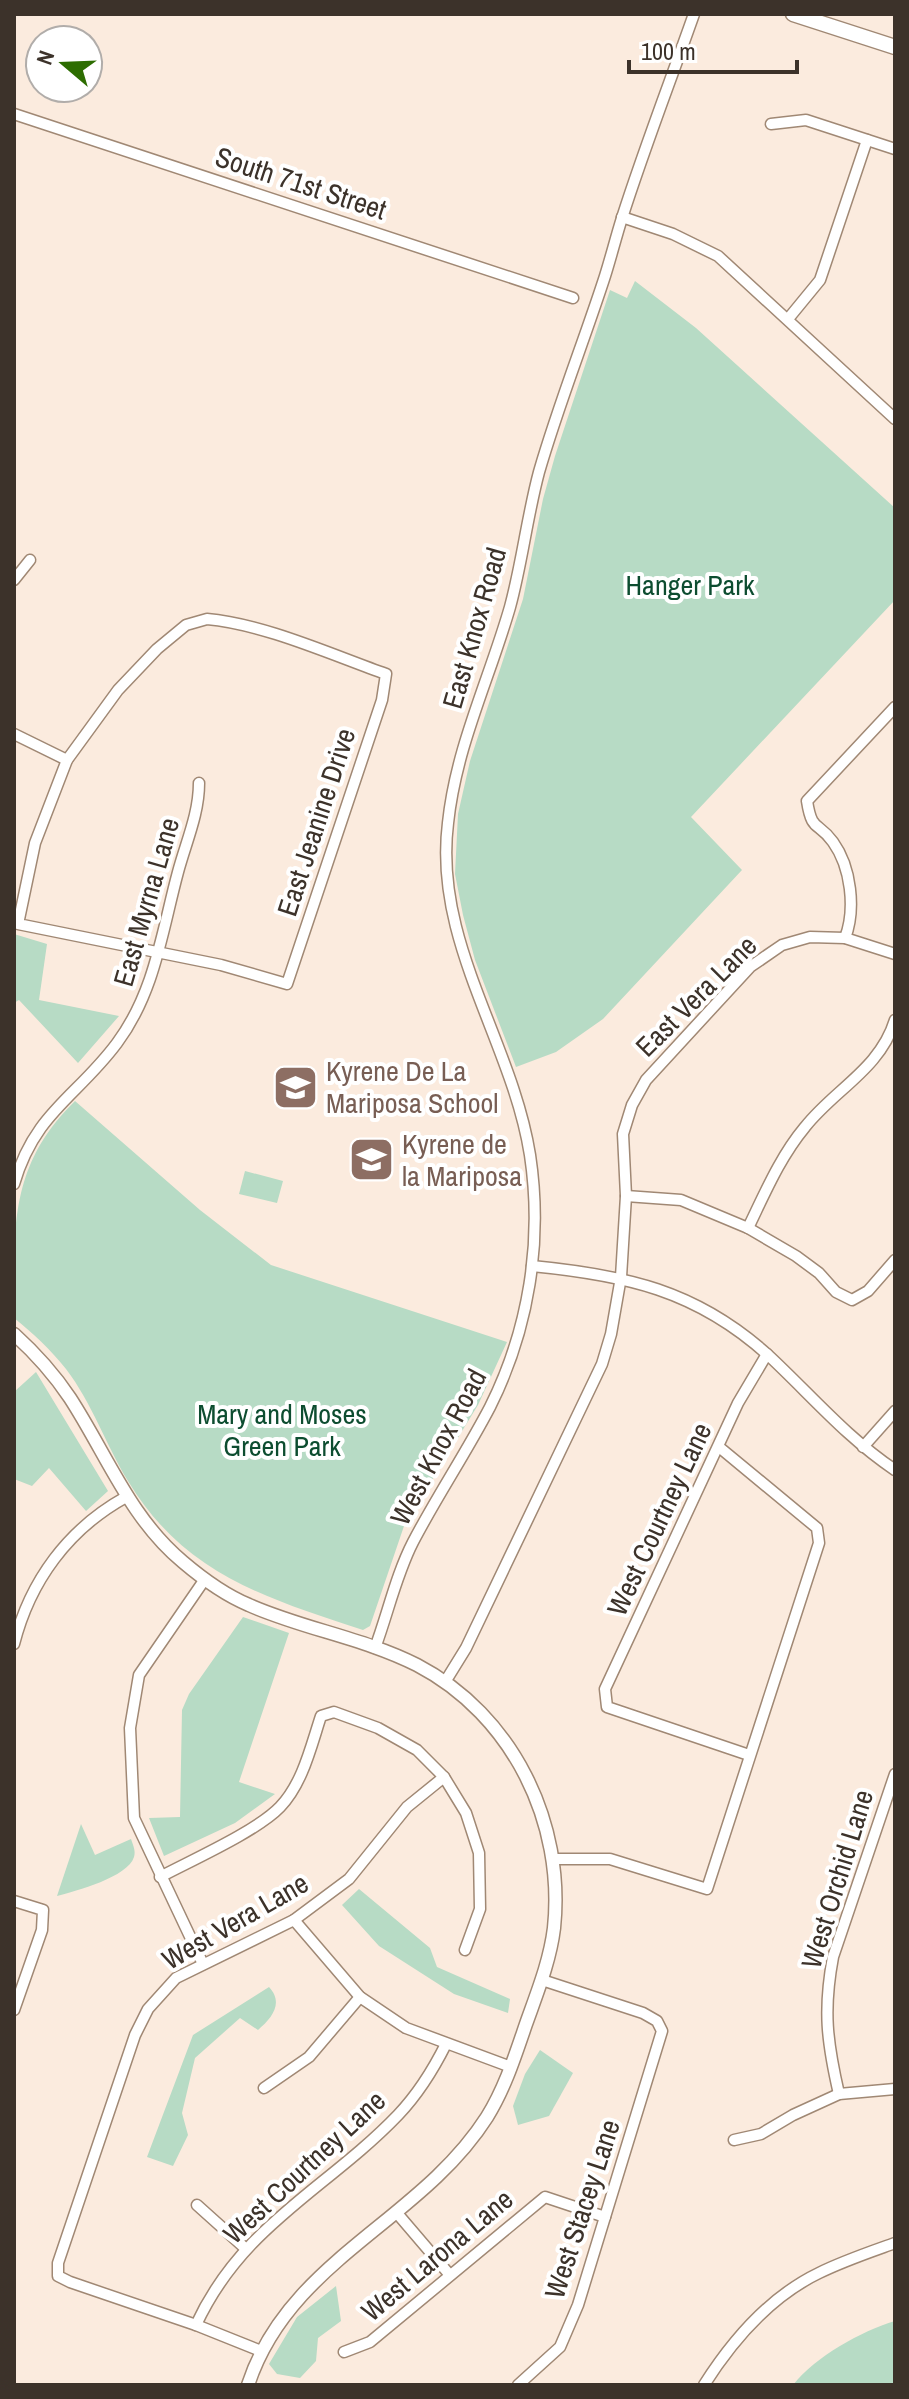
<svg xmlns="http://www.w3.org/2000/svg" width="909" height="2399" viewBox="0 0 909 2399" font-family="'Archivo Narrow',sans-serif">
<rect width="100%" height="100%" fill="#fbebde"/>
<g fill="#b7dbc5">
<path d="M 635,281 L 696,328 L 895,508 L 895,600 L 691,817 L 742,870 L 603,1019 L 556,1052 L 516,1067 L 475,960 L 463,915 L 455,874 L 458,814 L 470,761 L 523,599 L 543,499 L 555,456 L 610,290 L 627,298 Z"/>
<path d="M 14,934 L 47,944 L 39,1000 L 119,1016 L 78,1063 L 19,1000 L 14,1003 Z"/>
<path d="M 75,1101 L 200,1210 L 271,1265 L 507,1342 L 478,1405 L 404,1526 L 370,1626 L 363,1630 C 266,1598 184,1574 128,1481 C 106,1445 92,1403 66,1369 C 51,1350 33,1333 14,1318 C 14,1231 8,1166 75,1101 Z"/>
<path d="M 245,1171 L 283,1181 L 277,1203 L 239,1194 Z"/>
<path d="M 36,1372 L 108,1491 L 86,1511 L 49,1468 L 32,1486 L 14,1479 L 14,1392 Z"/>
<path d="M 243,1617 L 289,1633 L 239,1782 L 275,1794 L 235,1823 L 164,1856 L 149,1818 L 180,1817 L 182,1710 L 189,1694 Z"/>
<path d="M 81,1824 L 95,1855 L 131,1839 C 133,1845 136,1851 134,1857 C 128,1877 76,1891 57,1896 Z"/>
<path d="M 359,1889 L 430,1948 L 437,1967 L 510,1999 L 508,2013 L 454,1994 L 379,1946 L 342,1905 Z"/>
<path d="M 269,1987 C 284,2003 272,2018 258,2030 L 240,2018 L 195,2058 L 182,2113 L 188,2135 L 173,2166 L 147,2157 L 193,2035 Z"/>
<path d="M 540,2050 L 573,2073 L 549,2116 L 518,2125 L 513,2106 L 525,2074 Z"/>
<path d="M 336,2286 L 341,2321 L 318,2338 L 316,2361 L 300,2378 L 277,2374 L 269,2364 L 297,2317 Z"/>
<path d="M 895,2321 L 895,2385 L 793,2385 C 815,2357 861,2331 895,2321 Z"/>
</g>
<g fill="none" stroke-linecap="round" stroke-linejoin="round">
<defs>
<g id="minor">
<path d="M 14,114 L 573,298"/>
<path d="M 771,124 L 806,120 L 895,149"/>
<path d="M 622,217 L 673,234 L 718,256 L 895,419"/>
<path d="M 788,319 L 820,280 L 867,140"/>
<path d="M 14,580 L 30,560"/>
<path d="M 207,619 C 264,624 332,655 386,674 L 382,700 L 287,984 L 221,965 L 18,924 L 35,843 L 67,760 L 118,690 L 157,649 L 186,625 Z"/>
<path d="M 14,734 L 67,760"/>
<path d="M 845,938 C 856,909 851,867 833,842 C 818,821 812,833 807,801 L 895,707"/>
<path d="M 14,1184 C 35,1112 77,1097 117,1043 C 155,992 162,931 178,872 C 186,842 199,814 199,783"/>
<path d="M 626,1196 L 681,1200 L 748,1228 L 796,1256 L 819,1273 L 836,1292 L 852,1300 L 868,1291 L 895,1260"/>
<path d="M 748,1228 C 765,1193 780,1157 805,1127 C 835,1089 880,1069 895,1020"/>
<path d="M 532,1266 C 625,1275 696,1290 768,1355 C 810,1394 847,1438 895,1470"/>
<path d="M 863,1447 L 895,1411"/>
<path d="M 14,1644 C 30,1581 68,1529 126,1497"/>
<path d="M 375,1648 C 388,1613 396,1575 413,1542 C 437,1496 466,1453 490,1407 C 529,1329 543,1241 530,1155 C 512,1041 433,942 448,823 C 456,747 489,680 510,607 C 522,563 527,517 539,472 C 558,406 584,341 605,276 C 611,257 616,237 622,218 C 644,149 670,82 694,14"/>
<path d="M 445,1682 L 466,1648 L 602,1364 L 611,1334 L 621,1277 L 626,1196 L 623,1134 L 632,1105 L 646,1080 L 750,967 L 782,945 L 810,937 L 845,938 L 895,954"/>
<path d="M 749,1755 L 607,1707 L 605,1689 L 738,1403 L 767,1354"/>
<path d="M 554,1859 L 610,1859 L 707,1889 L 819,1543 L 817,1528 L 719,1447"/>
<path d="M 160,1877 C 192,1860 257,1831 280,1807 C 303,1783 311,1746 321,1716 L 334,1712 L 378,1728 L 417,1750 L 444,1777 L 466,1813 L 479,1853 L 480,1909 L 465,1950"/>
<path d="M 14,1901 L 43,1910 L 42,1930 L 14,2010"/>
<path d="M 294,1920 L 360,1997 L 406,2028 L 511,2067"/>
<path d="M 203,1964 L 134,1818 L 130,1728 L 139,1675 L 205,1579"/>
<path d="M 264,2088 L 309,2057 L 360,1997"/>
<path d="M 839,2094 C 827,2042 823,2010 833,1957 L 895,1774"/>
<path d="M 734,2140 L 761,2134 L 793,2115 L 839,2094 L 895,2089"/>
<path d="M 197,2205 L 246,2249"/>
<path d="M 396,2212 L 449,2274"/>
<path d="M 196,2325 C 242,2225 327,2189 398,2115 C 418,2094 433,2070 446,2044"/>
<path d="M 261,2351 L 196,2325 L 70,2282 L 58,2276 L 58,2263 L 135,2035 L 148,2009 L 176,1978 L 294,1920 L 349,1879 L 407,1807 L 444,1777"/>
<path d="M 344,2352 L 370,2342 L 545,2197 L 605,2217"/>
<path d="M 518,2385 L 560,2347 L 578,2305 L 662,2031 L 657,2021 L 643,2013 L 542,1980"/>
<path d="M 704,2385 C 732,2341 771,2296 819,2273 C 843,2261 870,2252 895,2243"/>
</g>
<path id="tertiary" d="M 14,1334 C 35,1353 54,1374 70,1398 C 107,1455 130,1518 183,1562 C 203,1579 225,1595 249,1605 C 303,1629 364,1638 417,1665 C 513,1715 565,1823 554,1928 C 550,1961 537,1993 526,2024 C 515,2056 505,2088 487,2117 C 420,2222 289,2260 248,2385"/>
<path id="secondary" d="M 793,14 L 895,47"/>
</defs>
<use href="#minor" stroke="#a08874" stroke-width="13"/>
<use href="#tertiary" stroke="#a08874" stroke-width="15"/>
<use href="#secondary" stroke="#a08874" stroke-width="17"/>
<use href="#minor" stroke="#fff" stroke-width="10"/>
<use href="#tertiary" stroke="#fff" stroke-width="12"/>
<use href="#secondary" stroke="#fff" stroke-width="14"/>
</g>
<defs>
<symbol id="school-square" viewBox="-11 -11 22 22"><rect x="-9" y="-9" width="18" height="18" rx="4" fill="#8d6e63" stroke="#fff"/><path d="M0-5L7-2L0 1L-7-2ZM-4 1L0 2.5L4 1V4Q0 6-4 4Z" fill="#fff"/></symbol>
</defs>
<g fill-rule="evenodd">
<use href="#school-square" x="270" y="1062" width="51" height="51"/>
<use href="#school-square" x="346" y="1134" width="51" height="51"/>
</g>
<g text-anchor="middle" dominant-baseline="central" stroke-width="8" stroke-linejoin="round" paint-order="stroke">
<g font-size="28" fill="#3c322a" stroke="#fff">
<text transform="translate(301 183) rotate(18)">South 71st Street</text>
<text transform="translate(474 628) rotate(-74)">East Knox Road</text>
<text transform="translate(316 822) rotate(-72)">East Jeanine Drive</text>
<text transform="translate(146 902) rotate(-74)">East Myrna Lane</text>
<text transform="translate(696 996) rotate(-45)">East Vera Lane</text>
<text transform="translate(438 1447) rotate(-62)">West Knox Road</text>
<text transform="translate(659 1519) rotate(-65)">West Courtney Lane</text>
<text transform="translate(837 1879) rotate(-73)">West Orchid Lane</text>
<text transform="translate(235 1921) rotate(-30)">West Vera Lane</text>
<text transform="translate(304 2167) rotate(-43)">West Courtney Lane</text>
<text transform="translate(582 2209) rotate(-72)">West Stacey Lane</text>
<text transform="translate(437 2255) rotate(-40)">West Larona Lane</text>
</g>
<g font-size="28" fill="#0d4d30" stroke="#fff">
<text x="690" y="585">Hanger Park</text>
<text x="282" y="1414">Mary and Moses<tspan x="282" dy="32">Green Park</tspan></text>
</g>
<g font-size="28" fill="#785e54" stroke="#fff" text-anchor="start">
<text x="326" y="1071">Kyrene De La<tspan x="326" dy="32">Mariposa School</tspan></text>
<text x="402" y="1144">Kyrene de<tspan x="402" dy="32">la Mariposa</tspan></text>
</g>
</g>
<rect width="909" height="2399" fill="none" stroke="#3c322a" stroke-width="32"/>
<g transform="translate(64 64) rotate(289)"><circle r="38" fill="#ffffff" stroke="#b1adaa" stroke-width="2"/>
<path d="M0-6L14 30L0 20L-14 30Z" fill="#2d6d01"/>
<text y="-12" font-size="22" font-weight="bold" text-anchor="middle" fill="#3c322a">N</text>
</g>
<path d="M629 60v12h168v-12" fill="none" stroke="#3c322a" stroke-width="4"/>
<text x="641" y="60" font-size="24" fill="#3c322a" stroke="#ffffff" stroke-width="6" paint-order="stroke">100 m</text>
</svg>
